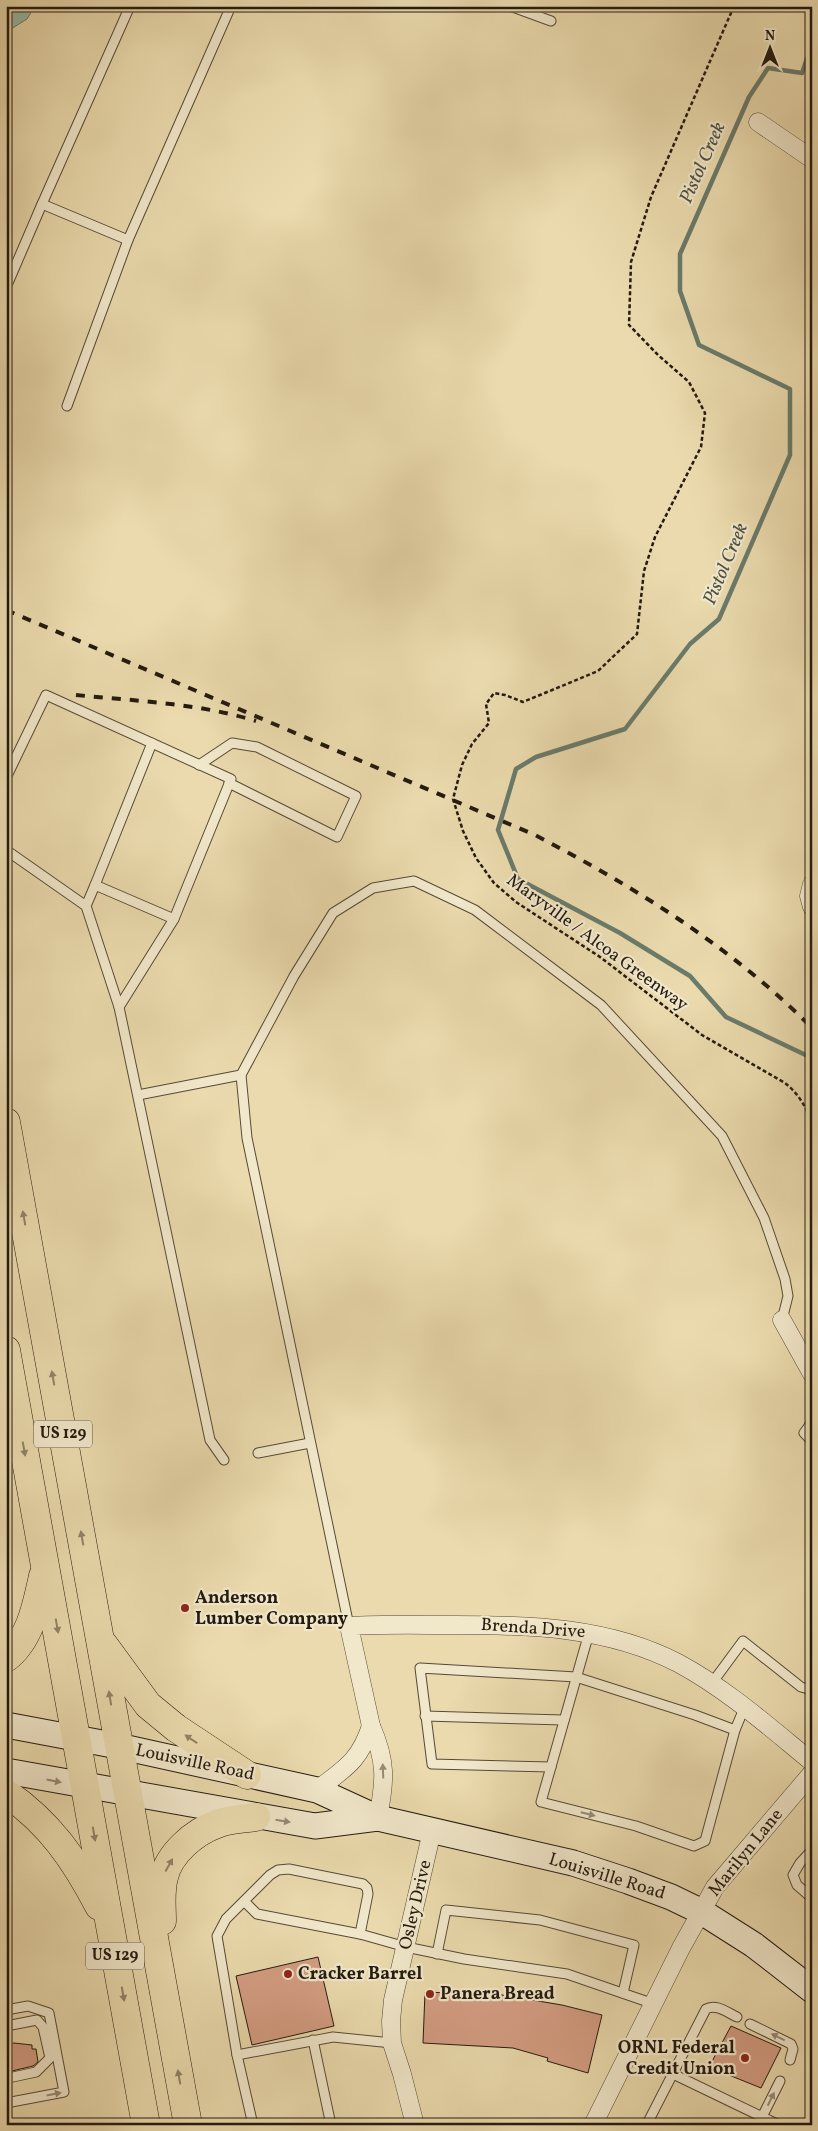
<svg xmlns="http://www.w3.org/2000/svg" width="818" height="2131" viewBox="0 0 818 2131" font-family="Vollkorn,serif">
<rect width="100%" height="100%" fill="#eadaad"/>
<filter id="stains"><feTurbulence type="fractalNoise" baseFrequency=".004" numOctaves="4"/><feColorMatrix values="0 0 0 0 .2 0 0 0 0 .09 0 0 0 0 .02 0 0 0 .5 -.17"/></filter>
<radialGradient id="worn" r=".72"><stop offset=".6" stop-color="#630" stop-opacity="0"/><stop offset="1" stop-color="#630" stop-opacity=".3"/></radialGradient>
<path fill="#98bba7" stroke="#6a7b6b" d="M 6,6 L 35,6 L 27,19 L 6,32 Z"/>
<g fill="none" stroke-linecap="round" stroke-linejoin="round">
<path stroke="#6a7b6b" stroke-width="4.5" d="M 812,44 L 802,73 L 768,68 L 749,97 L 680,254 L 680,291 L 699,345 L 790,389 L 790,455 L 719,619 L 690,644 L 625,729 L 536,757 L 516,769 L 498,830 L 518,879 L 620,933 L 690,976 L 726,1017 L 812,1058"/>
</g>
<g fill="#d49d83" stroke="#241a10">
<path d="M 318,1957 L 334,2026 L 252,2045 L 236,1976 Z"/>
<path d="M 425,1992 L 502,1995 L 562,2005 L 602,2015 L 588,2073 L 547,2061 L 548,2058 L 513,2048 L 423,2043 Z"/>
<path d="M 731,2026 L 781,2048 L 761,2088 L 709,2067 Z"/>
<path d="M 14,2043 L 32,2045 L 32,2049 L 36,2049 L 38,2062 L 33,2066 L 12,2071 L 6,2074 L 6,2044 Z"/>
</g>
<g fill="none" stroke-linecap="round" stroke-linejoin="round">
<defs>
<g id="lane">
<path d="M 130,6 L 42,204 L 128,240 L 231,6"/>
<path d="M 510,6 L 551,21"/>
<path d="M 8,283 L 42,204"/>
<path d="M 67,406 L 128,240"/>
<path d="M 199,765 L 232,743 L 257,747 L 356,796 L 337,837 L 229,783"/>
<path d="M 6,778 L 46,695 L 231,779 L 174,919"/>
<path d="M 6,850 L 86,906 L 119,1007 L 210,1440 L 224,1460"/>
<path d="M 95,885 L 152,743"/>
<path d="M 86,906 L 95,885 L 174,919 L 119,1007"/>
<path d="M 138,1095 L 241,1075"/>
<path d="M 812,1422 L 804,1433 L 812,1441"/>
<path d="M 258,1453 L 310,1443"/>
<path d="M 349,1626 L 247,1138 L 241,1075 L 294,976 L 333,913 L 373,888 L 414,881 L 475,910 L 601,1005 L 722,1136 L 764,1218 L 785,1279 L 788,1296 L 782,1320"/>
<path d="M 589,1633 L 541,1802 L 636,1826 L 694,1846 L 705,1841 L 735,1730 L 745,1706"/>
<path d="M 712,1683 L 743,1641 L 801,1687 L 812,1690"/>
<path d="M 425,1716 L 564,1720"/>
<path d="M 551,1767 L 432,1764 L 420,1668 L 576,1677 L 695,1715 L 735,1730"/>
<path d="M 812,1850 L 800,1863 L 793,1875 L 797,1885 L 812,1898"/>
<path d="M 360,1934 L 406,1947 L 464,1959 L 567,1974 L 654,2004"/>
<path d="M 437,1954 L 446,1910 L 540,1920 L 634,1945 L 623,1993"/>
<path d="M 6,2010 L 28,2006 L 49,2013 L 64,2092 L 6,2103"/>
<path d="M 750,2024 L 791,2044 L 793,2049 L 790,2060"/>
<path d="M 6,2026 L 37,2020 L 43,2027 L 50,2058 L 36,2072 L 13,2077"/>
<path d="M 313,2040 L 331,2125"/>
<path d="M 237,2055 L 217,1936 L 226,1919 L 270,1875 L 278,1870 L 289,1869 L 363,1884 L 367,1888 L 368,1894 L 360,1934 L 257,1914 L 244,1901"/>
<path d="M 673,2074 L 779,2125"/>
<path d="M 762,2117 L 780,2081"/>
<path d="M 647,2124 L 706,2009 C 716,2003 728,2013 737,2017"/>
<path d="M 253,2125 L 237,2055 L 333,2037 L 392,2043"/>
</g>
<g id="street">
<path d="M 758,122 L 812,159"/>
<path d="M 812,884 L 809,896 L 812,907"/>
<path d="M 782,1320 L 812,1374"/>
<path d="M 317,1790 C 345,1768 359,1762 371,1726"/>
<path d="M 378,1818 C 385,1781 387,1762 371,1726 L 349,1626 C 384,1624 420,1625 455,1625 C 532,1625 608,1627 678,1663 C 728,1690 768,1726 812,1762"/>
<path d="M 415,2125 L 402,2074 L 392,2043 L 391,2021 L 393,2000 L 432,1831"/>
<path d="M 593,2125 L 681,1948 L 715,1887 L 812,1773"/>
</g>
<g id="secondary">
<path d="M 6,1725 L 118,1746 L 317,1790 L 378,1818 L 573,1863 L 628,1881 L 671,1897 L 702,1912 L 754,1945 L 812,1990"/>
<path d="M 6,1771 L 315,1826 L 378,1818"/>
</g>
<g id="highway">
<path d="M 6,1122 L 188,2125"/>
<path d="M 6,1350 L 146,2125"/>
<path d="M 104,1645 L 148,1705 L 176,1728 L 247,1775"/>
<path d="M 6,1658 C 31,1639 37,1603 43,1576"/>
<path d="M 6,1793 C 50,1823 75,1860 99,1906"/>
<path d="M 162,1921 C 162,1906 160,1891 164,1877 C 169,1854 194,1832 217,1824 C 229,1819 243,1819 256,1817"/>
</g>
</defs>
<use href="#lane" stroke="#564a37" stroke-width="11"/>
<use href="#street" stroke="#564a37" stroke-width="19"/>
<use href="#secondary" stroke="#241a10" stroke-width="27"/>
<use href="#highway" stroke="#241a10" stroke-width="29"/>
<path stroke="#241a10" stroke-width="2.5" stroke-dasharray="4 2.5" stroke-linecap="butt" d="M 734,6 L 651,197 L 631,262 L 629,325 L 658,355 L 689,382 L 705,413 L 701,447 L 655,537 L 644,571 L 637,634 L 598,671 L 523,702 L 505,695 L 494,693 L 486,704 L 489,723 L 472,744 L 462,765 L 453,799 L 463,831 L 476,858 L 494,883 L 516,902 L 600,957 L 702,1035 L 785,1083 C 799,1094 809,1110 812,1128"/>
<use href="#lane" stroke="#f1e7ca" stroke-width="9"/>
<use href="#street" stroke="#f1e7ca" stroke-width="18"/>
<use href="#secondary" stroke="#f1e7ca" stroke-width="25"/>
<use href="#highway" stroke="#eadaad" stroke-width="28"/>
<g stroke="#241a10" stroke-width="4" stroke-dasharray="9 9" stroke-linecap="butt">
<path d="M 6,610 L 535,835 C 635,887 733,948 812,1028"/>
<path d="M 76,695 C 135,701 198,703 256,721"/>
</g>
</g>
<defs><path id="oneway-solid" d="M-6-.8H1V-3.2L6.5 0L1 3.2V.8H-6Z" transform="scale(1.25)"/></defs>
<g fill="#918466">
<use href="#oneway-solid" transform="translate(24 1218) rotate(-100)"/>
<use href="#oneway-solid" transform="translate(53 1378) rotate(-100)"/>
<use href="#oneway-solid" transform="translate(24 1449) rotate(80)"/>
<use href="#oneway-solid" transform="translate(82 1538) rotate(-100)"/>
<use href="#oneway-solid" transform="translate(57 1626) rotate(80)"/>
<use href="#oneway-solid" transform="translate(110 1698) rotate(-99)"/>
<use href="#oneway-solid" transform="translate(191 1739) rotate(-146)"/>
<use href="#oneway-solid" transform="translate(94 1834) rotate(80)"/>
<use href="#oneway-solid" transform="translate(169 1865) rotate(-61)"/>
<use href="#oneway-solid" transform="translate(123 1994) rotate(80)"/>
<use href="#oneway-solid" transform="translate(179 2077) rotate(-100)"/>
</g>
<g fill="#958b76">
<use href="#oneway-solid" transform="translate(383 1771) rotate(-92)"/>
<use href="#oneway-solid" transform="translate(54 1781) rotate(11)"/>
<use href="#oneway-solid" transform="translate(588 1814) rotate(14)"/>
<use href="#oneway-solid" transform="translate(283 1821) rotate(9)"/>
<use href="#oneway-solid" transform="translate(778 2037) rotate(-154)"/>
<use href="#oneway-solid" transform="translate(54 2094) rotate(-11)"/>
<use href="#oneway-solid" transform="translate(771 2099) rotate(-64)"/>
</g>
<g fill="#8f2418" stroke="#f1e7ca" stroke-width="2">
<circle cx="185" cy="1608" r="5"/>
<circle cx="288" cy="1974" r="5"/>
<circle cx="430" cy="1994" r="5"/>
<circle cx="745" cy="2058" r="5"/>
</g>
<g text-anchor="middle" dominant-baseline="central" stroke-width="4.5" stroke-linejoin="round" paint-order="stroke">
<g fill="#f1e7ca" stroke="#625848" stroke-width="1">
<rect x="34" y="1420.5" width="58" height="27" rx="4"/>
<rect x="86" y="1942.5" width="58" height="27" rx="4"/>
</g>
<g font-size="16" font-weight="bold" fill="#241a10">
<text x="63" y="1434">US 129</text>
<text x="115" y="1956">US 129</text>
</g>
<g font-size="18" fill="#241a10" stroke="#f1e7ca">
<text transform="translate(597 943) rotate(36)">Maryville / Alcoa Greenway</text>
<text transform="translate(533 1629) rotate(4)">Brenda Drive</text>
<text transform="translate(195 1763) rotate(12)">Louisville Road</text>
<text transform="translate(746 1853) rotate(-51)">Marilyn Lane</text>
<text transform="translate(607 1877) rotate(17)">Louisville Road</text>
<text transform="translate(416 1905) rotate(-77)">Osley Drive</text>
</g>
<g font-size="18" font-weight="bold" fill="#241a10" stroke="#f1e7ca" text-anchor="start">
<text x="195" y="1598">Anderson<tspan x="195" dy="21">Lumber Company</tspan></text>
<text x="298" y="1974">Cracker Barrel</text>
<text x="440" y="1994">Panera Bread</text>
<text x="735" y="2048" text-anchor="end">ORNL Federal<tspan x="735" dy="21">Credit Union</tspan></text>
</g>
<g font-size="19" font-style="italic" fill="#4d5245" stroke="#f1e7ca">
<text transform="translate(703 163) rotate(-66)">Pistol Creek</text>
<text transform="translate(726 564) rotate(-67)">Pistol Creek</text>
</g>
</g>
<rect width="818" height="2131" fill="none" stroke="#eadaad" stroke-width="25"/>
<rect x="8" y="8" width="803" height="2116" fill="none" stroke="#241a10" stroke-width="2.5"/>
<rect x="12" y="12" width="793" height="2106" fill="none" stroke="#241a10"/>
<g transform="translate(770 48)" stroke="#f1e7ca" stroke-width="4" paint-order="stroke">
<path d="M0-4L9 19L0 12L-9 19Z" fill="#241a10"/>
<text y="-8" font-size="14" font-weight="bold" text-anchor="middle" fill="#241a10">N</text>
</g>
<rect width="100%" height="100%" filter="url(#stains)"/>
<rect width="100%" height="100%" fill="url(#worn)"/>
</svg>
